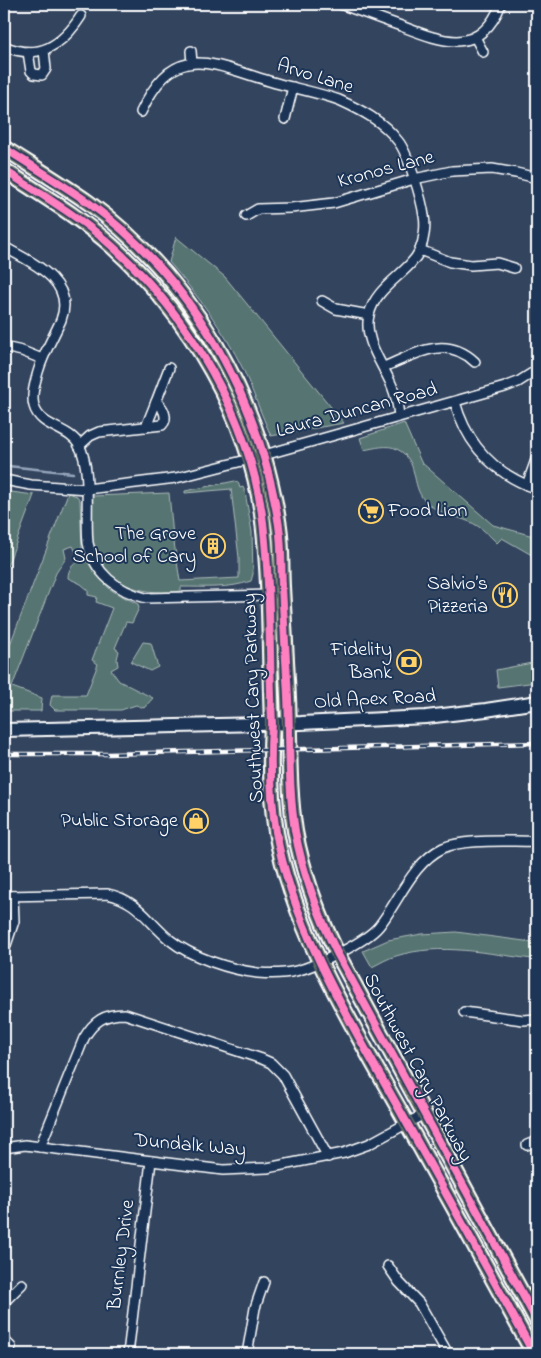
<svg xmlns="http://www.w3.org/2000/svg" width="541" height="1358" viewBox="0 0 541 1358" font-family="'Indie Flower',sans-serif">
<rect width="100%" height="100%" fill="#33445e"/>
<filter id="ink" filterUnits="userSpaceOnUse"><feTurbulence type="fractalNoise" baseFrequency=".02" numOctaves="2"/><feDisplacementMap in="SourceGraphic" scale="10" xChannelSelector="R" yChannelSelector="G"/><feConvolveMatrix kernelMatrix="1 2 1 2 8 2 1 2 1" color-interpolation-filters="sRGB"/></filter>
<g filter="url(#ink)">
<g fill="#577472" stroke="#abbab8">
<path d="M 176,237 L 225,277 L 344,423 L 271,436 C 261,414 253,391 243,369 C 224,330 197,295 169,262 Z"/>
<path d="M 404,423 L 421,462 L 493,525 L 537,537 L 537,558 L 502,538 L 497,543 C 489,535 480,526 470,522 C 456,516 436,513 425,501 C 410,485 420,461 397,449 C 388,444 374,448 364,450 L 360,438 Z"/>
<path d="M 235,481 L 238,482 L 240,488 L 243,487 L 245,492 L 252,532 L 253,574 L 251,581 C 229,589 204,587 181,587 L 181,591 C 151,596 105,587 94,554 C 88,535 90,514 93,496 L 169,493 L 173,536 L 180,581 L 239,578 L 239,558 L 231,489 L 185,493 L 185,491 Z"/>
<path d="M 4,491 L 34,495 L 4,575 Z"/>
<path d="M 68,493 L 77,496 L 80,500 L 82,548 L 80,551 L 76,552 L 73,546 L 64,549 L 66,558 L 56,573 L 12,687 L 42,698 L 41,711 L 4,711 L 4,660 Z"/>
<path d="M 84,560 C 95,564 100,581 110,589 C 118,595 129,599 138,604 L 139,608 L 132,623 L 126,622 L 115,648 L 119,651 L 117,659 L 118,666 L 111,670 L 119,681 L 153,698 L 144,708 L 136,705 L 121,710 L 55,710 L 50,705 L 52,695 L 86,695 L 98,664 L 92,660 L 112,608 L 96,602 L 97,597 L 88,595 L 88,590 L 81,584 L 68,578 C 68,568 74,562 84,560 Z"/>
<path d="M 143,642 L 151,643 L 158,667 L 150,671 L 131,662 Z"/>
<path d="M 537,662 L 537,682 L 498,687 L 496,670 Z"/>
<path d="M 456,932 L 532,942 L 537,941 L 537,959 L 533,959 C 488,954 441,942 396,956 C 388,958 380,963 372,967 L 363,951 L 388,940 L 422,934 Z"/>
</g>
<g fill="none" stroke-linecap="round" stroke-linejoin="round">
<path stroke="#96a7bc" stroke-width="2.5" d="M 4,462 L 8,466 L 73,473"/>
<defs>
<g id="street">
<path d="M 340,4 C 360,11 381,19 401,26 C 443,42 480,57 501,4"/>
<path d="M 475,37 L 483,52"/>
<path d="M 4,46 C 38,61 62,46 81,16"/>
<path d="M 191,51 L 192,63"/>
<path d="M 28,52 L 31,71 L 34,74 L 42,75 L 46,69 L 44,50"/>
<path d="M 141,112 C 174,41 209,63 269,81 C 292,88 316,92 339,100 C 361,110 383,121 398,141 C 408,153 422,200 424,216 C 426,226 424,240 420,250 C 409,274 376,285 369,315 C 363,340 383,364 392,386 C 396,396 398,406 399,416"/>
<path d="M 285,119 L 293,87"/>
<path d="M 246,216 L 258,209 L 291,208 L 334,203 L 414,179 L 452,171 L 492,169 L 516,173 L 537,178"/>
<path d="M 4,247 C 31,262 76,281 61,320 C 53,338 43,354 38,372 C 35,383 31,395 34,406 C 40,428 69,427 79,445 C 92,469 85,515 88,543 C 94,573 117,591 146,598 L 272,595"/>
<path d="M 420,250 L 450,262 L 471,265 L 497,263 L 514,268"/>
<path d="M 322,301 L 336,309 L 369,315"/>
<path d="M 4,347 L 22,351 L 42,359"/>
<path d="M 384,367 C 415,354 445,334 475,362"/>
<path d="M 455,402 C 467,445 494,474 537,489"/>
<path d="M 146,427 L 156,402"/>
<path d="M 79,446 L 90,436 L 99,432 L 162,425 C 169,418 163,407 156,402 L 169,368"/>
<path d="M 4,480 L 31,485 L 87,489 L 176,478 L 250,459 L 505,387 L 518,382 L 537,370"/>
<path d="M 527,485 L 537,457"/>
<path d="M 4,896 L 107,894 C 138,900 147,921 170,940 C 191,957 231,970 258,973 C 270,974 284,974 296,971 C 316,966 366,942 379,926 C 399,901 412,863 443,848 C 464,838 513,842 537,841"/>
<path d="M 4,951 L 14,921 L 13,896"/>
<path d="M 464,1012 L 523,1020 L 537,1019"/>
<path d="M 527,1145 L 537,1141"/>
<path d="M 40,1147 L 84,1038 C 94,1021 104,1014 125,1014 L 262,1059 L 271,1063 L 283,1075 L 328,1157"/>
<path d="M 4,1148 L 25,1145 L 223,1170 L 267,1168 L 344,1153 L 369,1144 L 424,1114"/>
<path d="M 388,1266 L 399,1282 L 419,1303 L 448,1354"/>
<path d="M 4,1302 L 22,1284"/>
<path d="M 4,1340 L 11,1347"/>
<path d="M 128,1354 L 151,1161"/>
<path d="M 247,1354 L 255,1308 L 264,1282"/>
</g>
<path id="secondary" d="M 4,730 L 301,723 L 426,717 L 486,710 L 537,702"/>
<g id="primary">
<path d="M 4,148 C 32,166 62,184 89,203 C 194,280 260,399 279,526 C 282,546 281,566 282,586 C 284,623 286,660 288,697 C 290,742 288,787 295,831 C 303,875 318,914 337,953 L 537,1321"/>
<path d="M 4,170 C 40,194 80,217 112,246 C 189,315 251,419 263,522 C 271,589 269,656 272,723 C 270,759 270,796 276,832 C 293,930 355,1030 403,1116 C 447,1195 491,1275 534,1354"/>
</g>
</defs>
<use href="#street" stroke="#fff" stroke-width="12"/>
<use href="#secondary" stroke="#fff" stroke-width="16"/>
<use href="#primary" stroke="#fff" stroke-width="18"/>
<use href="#street" stroke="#1d3557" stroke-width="9"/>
<use href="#secondary" stroke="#1d3557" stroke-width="12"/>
<use href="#primary" stroke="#697266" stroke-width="14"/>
<defs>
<path id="rail" d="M 4,754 L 108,754 L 537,743"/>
</defs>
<use href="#rail" stroke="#fff" stroke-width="4.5"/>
<use href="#rail" stroke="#1d3557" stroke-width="2.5" stroke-dasharray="8" stroke-linecap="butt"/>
<defs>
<g id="cycleway">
<path d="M 4,148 C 32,166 62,184 89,203 C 194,280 260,399 279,526 C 282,546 281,566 282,586 C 284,623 286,660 288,697 C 290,742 288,787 295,831 C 303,875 318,914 337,953 L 537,1321"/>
<path d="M 4,170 C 40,194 80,217 112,246 C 189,315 251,419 263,522 C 271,589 269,656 272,723 C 270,759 270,796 276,832 C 293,930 355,1030 403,1116 C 447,1195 491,1275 534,1354"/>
</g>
</defs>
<use href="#cycleway" stroke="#1d3557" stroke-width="11"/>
<use href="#cycleway" stroke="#ff80c0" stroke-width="8"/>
</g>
</g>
<defs>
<symbol id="supermarket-ring" viewBox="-11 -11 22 22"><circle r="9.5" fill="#1d3557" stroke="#ffd166" stroke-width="1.5"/><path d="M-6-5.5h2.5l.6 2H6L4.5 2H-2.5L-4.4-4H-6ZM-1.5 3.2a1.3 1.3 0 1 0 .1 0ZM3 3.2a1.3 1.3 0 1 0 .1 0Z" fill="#ffd166"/></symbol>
<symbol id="building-ring" viewBox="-11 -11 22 22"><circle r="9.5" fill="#1d3557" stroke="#ffd166" stroke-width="1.5"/><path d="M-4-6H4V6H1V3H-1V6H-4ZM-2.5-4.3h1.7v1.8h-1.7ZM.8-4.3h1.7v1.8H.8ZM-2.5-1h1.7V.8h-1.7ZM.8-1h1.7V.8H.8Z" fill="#ffd166"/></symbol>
<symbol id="restaurant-ring" viewBox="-11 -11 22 22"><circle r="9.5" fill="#1d3557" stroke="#ffd166" stroke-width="1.5"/><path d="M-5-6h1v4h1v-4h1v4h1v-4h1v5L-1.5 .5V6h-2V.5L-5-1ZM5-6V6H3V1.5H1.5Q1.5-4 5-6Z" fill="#ffd166"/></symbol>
<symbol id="bank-ring" viewBox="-11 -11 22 22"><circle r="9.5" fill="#1d3557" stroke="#ffd166" stroke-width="1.5"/><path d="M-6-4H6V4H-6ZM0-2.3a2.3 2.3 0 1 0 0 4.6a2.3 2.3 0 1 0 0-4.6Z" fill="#ffd166"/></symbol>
<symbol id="shop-ring" viewBox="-11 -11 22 22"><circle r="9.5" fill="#1d3557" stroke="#ffd166" stroke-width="1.5"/><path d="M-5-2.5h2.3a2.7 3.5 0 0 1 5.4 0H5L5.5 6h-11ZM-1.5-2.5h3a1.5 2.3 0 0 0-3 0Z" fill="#ffd166"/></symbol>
</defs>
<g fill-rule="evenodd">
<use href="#supermarket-ring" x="357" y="497" width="28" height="28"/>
<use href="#building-ring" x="199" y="532" width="28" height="28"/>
<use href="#restaurant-ring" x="491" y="581" width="28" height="28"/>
<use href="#bank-ring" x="395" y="648" width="28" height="28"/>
<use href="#shop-ring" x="182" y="807" width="28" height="28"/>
</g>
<g text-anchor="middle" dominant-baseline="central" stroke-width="4" stroke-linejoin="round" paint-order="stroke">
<g font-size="20" fill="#fff" stroke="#1d3557">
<text transform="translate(315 77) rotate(17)">Arvo Lane</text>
<text transform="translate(386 170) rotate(-15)">Kronos Lane</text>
<text transform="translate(357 411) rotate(-15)">Laura Duncan Road</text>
<text transform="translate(254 698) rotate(-92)">Southwest Cary Parkway</text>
<text transform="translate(375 700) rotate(-3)">Old Apex Road</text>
<text transform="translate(417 1068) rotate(62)">Southwest Cary Parkway</text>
<text transform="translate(190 1146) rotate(5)">Dundalk Way</text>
<text transform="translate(122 1255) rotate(-83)">Burnley Drive</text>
</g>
<g font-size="20" fill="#fff" stroke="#1d3557" text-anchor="end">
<text x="388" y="511" text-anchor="start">Food Lion</text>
<text x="196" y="534">The Grove<tspan x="196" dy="23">School of Cary</tspan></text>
<text x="488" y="584">Salvio’s<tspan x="488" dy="23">Pizzeria</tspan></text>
<text x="392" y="650">Fidelity<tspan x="392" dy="23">Bank</tspan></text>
<text x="178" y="821">Public Storage</text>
</g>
</g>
<rect width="541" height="1358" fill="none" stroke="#1d3557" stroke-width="20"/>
<rect x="10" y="10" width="521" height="1338" fill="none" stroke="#fff" stroke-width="2" filter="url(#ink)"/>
</svg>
